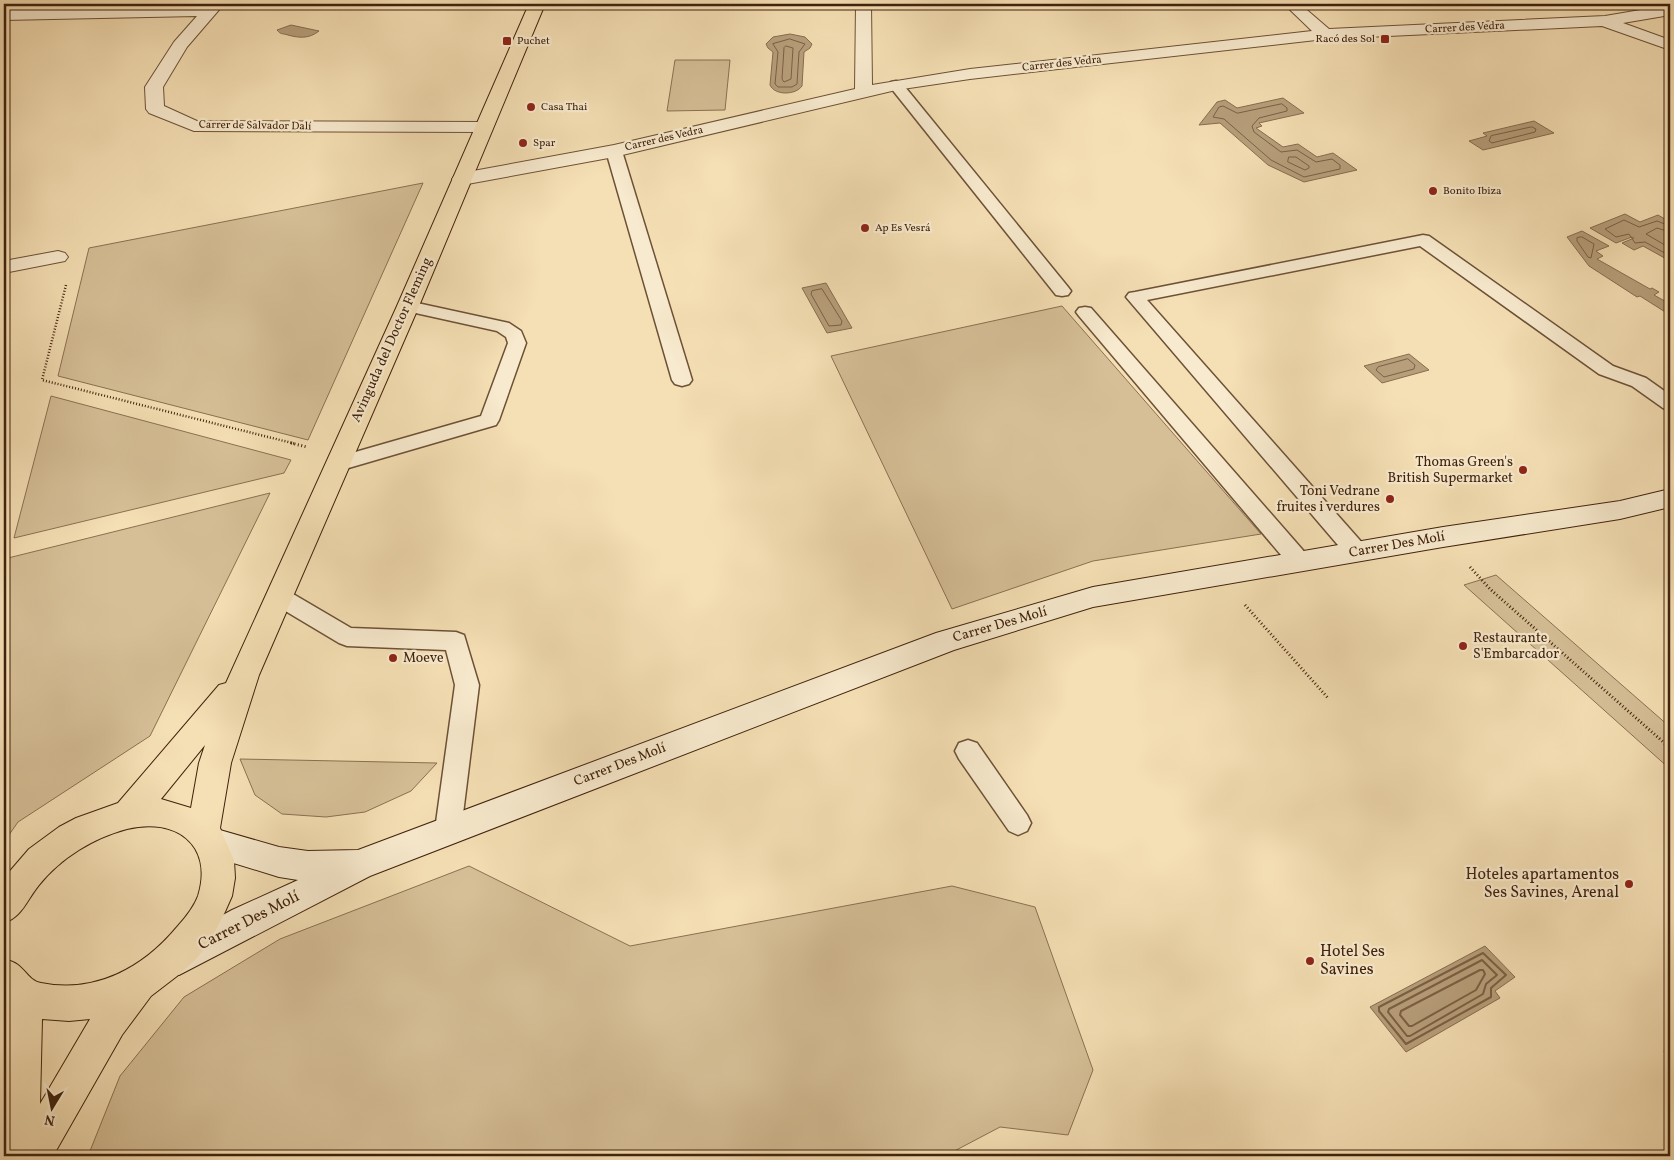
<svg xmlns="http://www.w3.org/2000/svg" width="1674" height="1160" viewBox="0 0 1674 1160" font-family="Vollkorn,serif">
<rect width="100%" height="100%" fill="#f5dfb4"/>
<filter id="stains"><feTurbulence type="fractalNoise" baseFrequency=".004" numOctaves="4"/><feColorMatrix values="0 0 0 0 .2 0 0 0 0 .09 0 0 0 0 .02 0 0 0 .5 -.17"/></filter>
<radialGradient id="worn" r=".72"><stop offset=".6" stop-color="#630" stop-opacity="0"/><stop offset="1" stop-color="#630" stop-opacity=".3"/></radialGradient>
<g fill="#d6bf97" stroke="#8b7052">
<path d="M 675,60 L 730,60 L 725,110 L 667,111 Z"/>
<path d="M 423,183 L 308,440 L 58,376 L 89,248 Z"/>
<path d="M 1062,306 L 1261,534 L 1093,561 L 952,609 L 831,356 Z"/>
<path d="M 51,396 L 291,460 L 284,473 L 14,538 Z"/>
<path d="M 270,493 L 150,736 L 18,822 L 4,842 L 4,559 Z"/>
<path d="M 1496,575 L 1670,727 L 1670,769 L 1464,585 Z"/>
<path d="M 240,759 L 437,763 L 411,791 L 365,812 L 326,817 L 282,814 L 255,795 Z"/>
<path d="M 469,866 L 630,946 L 952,886 L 1035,907 L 1093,1070 L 1068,1135 L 1000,1127 L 945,1156 L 88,1156 L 120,1076 L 184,997 L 280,939 Z"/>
</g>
<g fill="#b79f7b" stroke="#876d4f">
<path d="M 291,25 L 319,31 C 309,39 299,38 288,35 C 282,33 281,35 277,30 Z"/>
<path d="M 790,34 L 805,37 L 812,44 L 810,48 L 804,52 L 802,86 C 796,95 775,96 770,85 L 773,52 L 768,48 L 766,44 L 773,37 Z"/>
<path d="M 1283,98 L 1304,113 L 1259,123 L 1262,126 L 1256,128 L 1283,147 L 1298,144 L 1317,157 L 1333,153 L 1357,170 L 1304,182 L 1268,165 L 1220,123 L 1199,125 L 1217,102 L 1225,100 L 1237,108 Z"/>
<path d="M 1534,121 L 1554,133 L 1483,150 L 1469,141 L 1487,136 L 1483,133 Z"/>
<path d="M 1625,214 L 1640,222 L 1658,215 L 1670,222 L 1670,261 L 1643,246 L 1634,250 L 1622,243 L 1634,238 L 1632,237 L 1616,243 L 1590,228 Z"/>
<path d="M 1582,231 L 1609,246 L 1596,251 L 1603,256 L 1597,259 L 1650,289 L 1652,288 L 1659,292 L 1654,295 L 1670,304 L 1670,315 L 1640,296 L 1637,297 L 1589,266 L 1567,237 Z"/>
<path d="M 826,283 L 852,328 L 827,333 L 802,288 Z"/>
<path d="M 1409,354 L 1429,370 L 1382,383 L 1364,366 Z"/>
<path d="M 1485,946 L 1515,977 L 1495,991 L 1500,998 L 1406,1052 L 1370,1007 Z"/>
</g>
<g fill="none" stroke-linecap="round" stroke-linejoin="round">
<g stroke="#7c6044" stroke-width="1">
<path d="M 790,39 L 805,44 L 799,52 L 797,84 L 792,87 L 778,87 L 775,84 L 778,52 L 773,44 Z"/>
<path d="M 786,46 L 793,48 L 791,79 L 784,82 L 782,79 L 784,48 Z"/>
<path d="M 1282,104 L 1287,108 L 1287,111 L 1259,118 L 1252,126 L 1254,132 L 1281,152 L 1297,150 L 1316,162 L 1332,159 L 1340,165 L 1340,169 L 1304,177 L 1271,160 L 1224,119 L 1213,117 L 1219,107 L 1223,106 L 1237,113 Z"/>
<path d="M 1532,127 L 1536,129 L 1535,132 L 1492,143 L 1489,141 L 1491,136 Z"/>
<path d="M 1289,157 L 1296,157 L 1309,166 L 1309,168 L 1305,170 L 1288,162 Z"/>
<path d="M 1670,226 L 1657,221 L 1639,227 L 1624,220 L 1605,229 L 1616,237 L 1629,234 L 1635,243 L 1645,242 L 1670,256"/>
<path d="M 1670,232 L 1657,228 L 1646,234 L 1670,248"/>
<path d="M 1582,237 L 1594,244 L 1591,258 L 1588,257 L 1577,241 L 1577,238 Z"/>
<path d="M 822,289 L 842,321 L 841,325 L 829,326 L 811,294 L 812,291 Z"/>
<path d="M 1408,359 L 1415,365 L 1414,369 L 1384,377 L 1376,370 L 1378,367 Z"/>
</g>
<g stroke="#7c6044" stroke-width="2">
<path d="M 1483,953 L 1506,975 L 1491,988 L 1491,997 L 1406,1044 L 1379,1011 L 1379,1007 Z"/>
<path d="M 1482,960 L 1497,975 L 1486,984 L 1483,994 L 1410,1036 L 1407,1036 L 1388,1012 L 1389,1009 Z"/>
<path d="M 1480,970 L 1483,970 L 1485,974 L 1476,990 L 1412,1026 L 1409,1026 L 1400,1015 L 1401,1011 Z"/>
</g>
<defs>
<g id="lane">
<path d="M 896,81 L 901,82 L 1068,287 L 1071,291 L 1068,295 L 1062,296 L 1056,295 L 891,88 L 889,85 L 891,82 Z"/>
<path d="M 614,146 L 619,148 L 622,151 L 692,380 L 689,384 L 682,386 L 675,384 L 672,380 L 606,151 L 609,148 Z"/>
<path d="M 1423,235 L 1429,236 L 1613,366 L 1646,378 L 1670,395 L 1670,410 L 1663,408 L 1632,386 L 1599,374 L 1420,246 L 1147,300 L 1365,546 L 1368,552 L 1365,558 L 1357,560 L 1349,558 L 1126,297 L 1129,293 L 1135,292 Z"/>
<path d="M 408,301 L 509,323 L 521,331 L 526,343 L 499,420 L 496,425 L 345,469 L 338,471 L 331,469 L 328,464 L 331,459 L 481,416 L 508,343 L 506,337 L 497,331 L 402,310 L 399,306 L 402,302 Z"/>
<path d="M 1085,307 L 1091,308 L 1308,556 L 1311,562 L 1308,568 L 1300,570 L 1292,568 L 1079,316 L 1076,312 L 1079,308 Z"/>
<path d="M 280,588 L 288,591 L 351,628 L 456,632 L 464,635 L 479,685 L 461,830 L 457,838 L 448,842 L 439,838 L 435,830 L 455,685 L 446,650 L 347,646 L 339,643 L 272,603 L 269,597 L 272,591 Z"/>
<path d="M 968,740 L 977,743 L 1027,815 L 1031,823 L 1027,831 L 1018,835 L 1009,831 L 959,759 L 955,751 L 959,743 Z"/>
</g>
<g id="street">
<path d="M 208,4 L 224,4 L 187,47 L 163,87 L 164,106 L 197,121 L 484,122 L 490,123 L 493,127 L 490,131 L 484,132 L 194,131 L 149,113 L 146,109 L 145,87 L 174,42 L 197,16 L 4,20 L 4,10 L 206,6 Z"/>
<path d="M 856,4 L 871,4 L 872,85 L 970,69 L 1312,31 L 1284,4 L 1300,4 L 1329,29 L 1605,16 L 1670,5 L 1670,15 L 1623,23 L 1670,40 L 1670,50 L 1602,26 L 1325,39 L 970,79 L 896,90 L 614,157 L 462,185 L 455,183 L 452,179 L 455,175 L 462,173 L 614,145 L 855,89 Z"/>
<path d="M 58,251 L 65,253 L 68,257 L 65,261 L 4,273 L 4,261 Z"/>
</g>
<path id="secondary" d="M 1670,489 L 1670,507 L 1620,519 L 1443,547 L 1093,607 L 954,650 L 370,876 L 179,975 L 166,970 L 161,958 L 166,946 L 232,910 L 298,880 L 279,877 L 201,853 L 196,843 L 201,833 L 213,828 L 279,847 L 308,851 L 358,850 L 936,633 L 1093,587 L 1443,527 L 1620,501 Z"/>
<path id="primary" d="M 529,4 L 545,4 L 419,306 L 259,675 L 231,763 L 220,828 L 234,860 L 235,878 L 232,896 L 224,914 L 209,943 L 196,959 L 181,973 L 151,996 L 122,1035 L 53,1156 L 4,1156 L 5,1015 L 4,959 C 8,960 14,962 18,965 C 26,971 30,981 41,983 C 95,994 143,968 177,927 C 185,918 194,907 198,896 C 214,844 175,817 127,829 C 93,838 61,858 39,885 C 26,901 23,916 4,923 L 4,878 L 29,849 L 59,827 L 76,818 L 118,803 L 219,685 L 226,683 L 397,306 ZM 205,745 L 199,763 L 191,808 L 161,799 ZM 42,1019 L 69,1021 L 90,1019 L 40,1104 Z"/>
</defs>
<use href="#lane" stroke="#6d5136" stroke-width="3"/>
<use href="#street" stroke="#6d5136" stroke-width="2"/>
<use href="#secondary" stroke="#40220c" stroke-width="2"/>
<use href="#primary" stroke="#40220c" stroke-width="2"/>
<path stroke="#40220c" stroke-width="2.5" stroke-dasharray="1 2" stroke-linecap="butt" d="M 66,285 L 42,380 L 296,444"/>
<g stroke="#40220c" stroke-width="3" stroke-dasharray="1 2.5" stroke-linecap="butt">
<path d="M 291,443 L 307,447"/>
<path d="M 1470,567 L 1490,589 L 1670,748"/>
<path d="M 1245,605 L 1328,698"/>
</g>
<path stroke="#40220c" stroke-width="4" stroke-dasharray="2 3" stroke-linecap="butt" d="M 1665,1050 L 1670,1056"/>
<use href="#lane" fill="#f8eace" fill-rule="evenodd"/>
<use href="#street" fill="#f8eace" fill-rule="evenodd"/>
<use href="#secondary" fill="#f8eace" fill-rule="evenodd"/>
<use href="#primary" fill="#f5dfb4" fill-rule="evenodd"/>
</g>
<g fill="#8f2418" stroke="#f8eace" stroke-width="2">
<rect x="1380" y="34" width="10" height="10" rx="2.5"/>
<rect x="502" y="36" width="10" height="10" rx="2.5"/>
<circle cx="531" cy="107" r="5"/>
<circle cx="523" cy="143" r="5"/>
<circle cx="1433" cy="191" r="5"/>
<circle cx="865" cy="228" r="5"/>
<circle cx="1523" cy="470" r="5"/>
<circle cx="1390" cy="499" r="5"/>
<circle cx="1463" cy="646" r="5"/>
<circle cx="393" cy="658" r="5"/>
<circle cx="1629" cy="884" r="5"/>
<circle cx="1310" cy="961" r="5"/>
</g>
<g text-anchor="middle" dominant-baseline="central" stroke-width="4.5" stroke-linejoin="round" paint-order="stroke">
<g font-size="11" fill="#40220c" stroke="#f8eace">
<text transform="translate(1465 28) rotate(-3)">Carrer des Vedra</text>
<text transform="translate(1062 64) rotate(-6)">Carrer des Vedra</text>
<text transform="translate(255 126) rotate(1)">Carrer de Salvador Dalí</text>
<text transform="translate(664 139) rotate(-13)">Carrer des Vedra</text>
</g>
<g font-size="11" fill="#40220c" stroke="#f8eace" text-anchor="start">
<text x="1375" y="39" text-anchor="end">Racó des Sol</text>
<text x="517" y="41">Puchet</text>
<text x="541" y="107">Casa Thai</text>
<text x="533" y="143">Spar</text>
<text x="1443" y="191">Bonito Ibiza</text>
<text x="875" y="228">Ap Es Vesrá</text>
</g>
<g font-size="14" fill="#40220c" stroke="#f8eace">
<text transform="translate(392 340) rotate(-66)">Avinguda del Doctor Fleming</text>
<text transform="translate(1397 545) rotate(-10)">Carrer Des Molí</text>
<text transform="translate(1000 625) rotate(-16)">Carrer Des Molí</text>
<text transform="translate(620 765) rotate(-21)">Carrer Des Molí</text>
</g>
<g font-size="14" fill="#40220c" stroke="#f8eace" text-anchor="end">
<text x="1513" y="462">Thomas Green's<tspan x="1513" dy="16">British Supermarket</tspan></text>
<text x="1380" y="491">Toni Vedrane<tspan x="1380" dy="16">fruites i verdures</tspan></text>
<text x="1473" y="638" text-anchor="start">Restaurante<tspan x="1473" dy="16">S'Embarcador</tspan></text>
<text x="403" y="658" text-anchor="start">Moeve</text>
</g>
<g font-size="16" fill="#40220c" stroke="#f8eace" text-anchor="end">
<text x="1619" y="875">Hoteles apartamentos<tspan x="1619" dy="18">Ses Savines, Arenal</tspan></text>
<text x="1320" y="952" text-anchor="start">Hotel Ses<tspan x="1320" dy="18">Savines</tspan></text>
</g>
<g font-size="16" fill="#40220c" stroke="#f8eace">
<text transform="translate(249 921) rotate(-27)">Carrer Des Molí</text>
</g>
</g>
<rect width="1674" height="1160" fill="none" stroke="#f5dfb4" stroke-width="20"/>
<rect x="5" y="5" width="1664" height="1150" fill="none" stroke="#40220c" stroke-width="2.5"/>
<rect x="10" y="10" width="1654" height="1140" fill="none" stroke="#40220c"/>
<g transform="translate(52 1108) rotate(190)" stroke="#f8eace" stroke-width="4" paint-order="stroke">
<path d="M0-4L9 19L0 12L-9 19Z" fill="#40220c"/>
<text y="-8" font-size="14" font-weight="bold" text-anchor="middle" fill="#40220c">N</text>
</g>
<rect width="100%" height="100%" filter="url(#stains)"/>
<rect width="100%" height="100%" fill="url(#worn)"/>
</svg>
